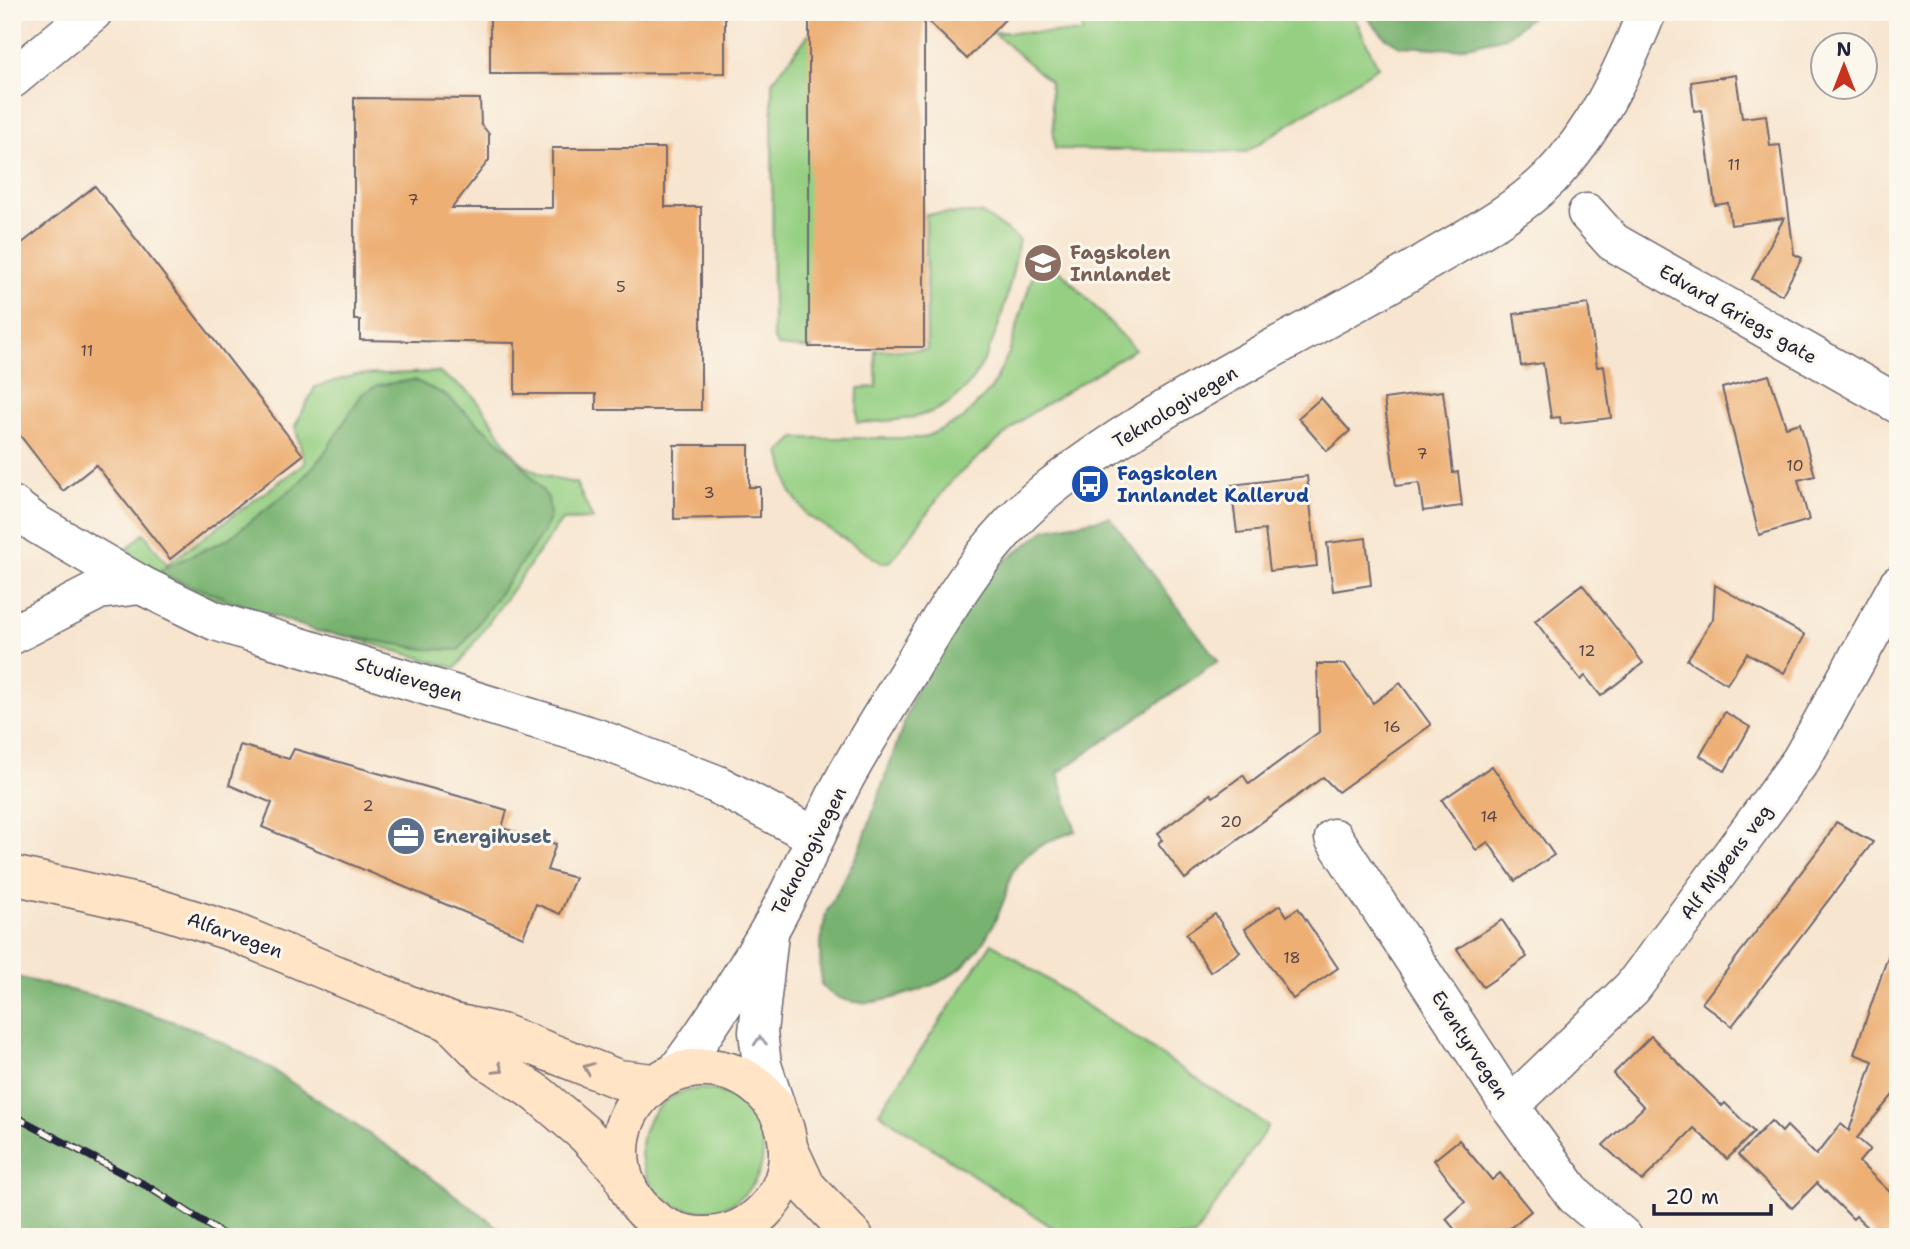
<svg xmlns="http://www.w3.org/2000/svg" width="1910" height="1249" viewBox="0 0 1910 1249" font-family="'Shantell Sans',sans-serif">
<rect width="100%" height="100%" fill="#fbf7ec"/>
<filter id="ink" filterUnits="userSpaceOnUse"><feTurbulence type="fractalNoise" baseFrequency=".0143" numOctaves="2"/><feDisplacementMap in="SourceGraphic" scale="14" xChannelSelector="R" yChannelSelector="G"/><feConvolveMatrix kernelMatrix="1 2 1 2 8 2 1 2 1" color-interpolation-filters="sRGB"/></filter>
<filter id="wash" filterUnits="userSpaceOnUse"><feTurbulence type="fractalNoise" baseFrequency=".00686" numOctaves="4" result="noise"/><feDisplacementMap in="SourceGraphic" scale="28" xChannelSelector="R" yChannelSelector="G"/><feGaussianBlur stdDeviation="1.57" result="paint"/><feColorMatrix in="noise" values="0 0 0 0 0 0 0 0 0 0 0 0 0 0 0 0 0 1.4 0 .05"/><feComposite in="paint" operator="in"/></filter>
<g filter="url(#wash)">
<rect width="100%" height="100%" fill="#f7e5cf"/>
<g fill="#95cf82" stroke="#5c785e" stroke-width="2">
<path d="M 1083,12 L 1352,12 L 1378,67 L 1246,152 L 1055,149 L 1050,82 L 993,32 L 1082,33 Z"/>
<path d="M 812,30 L 812,349 L 778,346 L 773,338 L 772,82 Z"/>
<path d="M 981,213 L 1019,239 C 1010,289 992,384 940,408 C 915,421 885,421 857,423 L 858,388 L 877,387 L 875,350 L 927,350 L 926,214 Z"/>
<path d="M 1050,263 L 1058,268 L 1135,349 L 1024,418 L 952,480 L 891,561 L 882,563 L 807,515 L 790,491 L 780,452 L 795,438 L 923,438 L 963,419 L 991,389 L 1009,353 L 1036,264 Z"/>
<path d="M 438,372 C 449,380 465,387 474,397 C 513,442 505,473 576,483 L 593,519 L 562,520 L 456,668 L 136,576 L 129,547 L 144,533 L 167,564 L 305,463 L 295,426 L 315,387 L 355,375 Z"/>
<path d="M 992,943 L 1268,1126 L 1194,1237 L 1067,1237 L 879,1113 Z"/>
<circle cx="702" cy="1150" r="61"/>
</g>
<g fill="#78b270" stroke="#4d6a56" stroke-width="2">
<path d="M 1362,12 L 1537,12 L 1506,37 L 1454,49 L 1400,46 L 1385,37 Z"/>
<path d="M 414,380 L 446,395 L 514,455 L 548,498 L 550,516 L 543,533 L 459,650 L 425,649 L 316,631 L 159,574 L 162,569 L 228,539 L 299,483 L 323,455 L 362,394 L 378,385 Z"/>
<path d="M 1110,517 L 1218,661 L 1058,773 L 1076,831 C 1052,839 1034,846 1017,865 C 1009,874 1008,889 1004,900 C 979,963 954,983 889,999 C 864,1005 840,1005 821,985 L 820,948 L 826,913 L 860,849 L 920,678 L 974,584 L 1047,529 Z"/>
<path d="M 12,976 L 111,1000 L 200,1031 L 265,1065 L 405,1158 L 511,1237 L 12,1237 Z"/>
</g>
<g id="blocks">
<g fill="#edaf73">
<path d="M 490,12 L 725,12 L 725,73 L 490,74 Z"/>
<path d="M 809,12 L 1012,12 L 967,59 L 924,17 L 924,347 L 809,347 Z"/>
<path d="M 1736,75 L 1742,118 L 1766,115 L 1770,146 L 1780,145 L 1794,254 L 1802,258 L 1782,295 L 1752,279 L 1784,218 L 1731,225 L 1728,203 L 1715,205 L 1702,110 L 1694,111 L 1691,82 Z"/>
<path d="M 354,98 L 480,99 L 481,124 L 489,134 L 489,160 L 452,208 L 552,208 L 552,148 L 665,148 L 665,207 L 701,207 L 701,410 L 596,410 L 596,394 L 515,394 L 515,343 L 360,340 L 360,320 L 354,320 Z"/>
<path d="M 95,186 L 303,455 L 170,559 L 96,465 L 63,491 L 12,425 L 12,251 Z"/>
<path d="M 1588,304 L 1597,367 L 1604,366 L 1611,418 L 1561,424 L 1560,417 L 1551,418 L 1543,363 L 1521,366 L 1514,314 Z"/>
<path d="M 1769,375 L 1786,427 L 1800,423 L 1815,476 L 1798,480 L 1809,520 L 1759,535 L 1722,388 Z"/>
<path d="M 1443,391 L 1453,473 L 1458,472 L 1462,506 L 1423,511 L 1419,483 L 1396,486 L 1384,399 Z"/>
<path d="M 1321,398 L 1350,431 L 1327,451 L 1298,418 Z"/>
<path d="M 674,445 L 749,445 L 749,487 L 760,487 L 760,517 L 674,519 Z"/>
<path d="M 1307,476 L 1317,566 L 1270,571 L 1265,530 L 1237,533 L 1231,485 Z"/>
<path d="M 1366,538 L 1371,585 L 1333,591 L 1327,543 Z"/>
<path d="M 1582,584 L 1643,663 L 1601,696 L 1585,676 L 1581,680 L 1535,621 Z"/>
<path d="M 1715,585 L 1805,635 L 1784,673 L 1747,653 L 1727,684 L 1687,660 L 1713,619 Z"/>
<path d="M 1317,664 L 1345,664 L 1373,703 L 1400,683 L 1431,725 L 1338,792 L 1323,777 L 1185,879 L 1158,843 L 1162,840 L 1157,834 L 1211,794 L 1213,797 L 1243,775 L 1249,784 L 1319,732 Z"/>
<path d="M 1725,712 L 1750,727 L 1725,771 L 1700,756 Z"/>
<path d="M 240,745 L 289,759 L 294,749 L 507,810 L 502,828 L 556,844 L 547,870 L 575,878 L 560,914 L 536,904 L 523,937 L 262,827 L 272,803 L 229,785 Z"/>
<path d="M 1492,766 L 1554,855 L 1515,881 L 1488,842 L 1476,850 L 1442,800 Z"/>
<path d="M 1836,822 L 1873,842 L 1732,1026 L 1702,1003 L 1827,838 Z"/>
<path d="M 1280,905 L 1287,916 L 1298,908 L 1338,968 L 1293,999 L 1245,929 Z"/>
<path d="M 1215,914 L 1240,952 L 1210,972 L 1186,934 Z"/>
<path d="M 1502,920 L 1527,957 L 1483,987 L 1457,949 Z"/>
<path d="M 1893,942 L 1898,942 L 1898,1089 L 1857,1138 L 1870,1149 L 1859,1162 L 1898,1200 L 1898,1237 L 1878,1237 L 1856,1216 L 1853,1219 L 1817,1183 L 1792,1208 L 1738,1155 L 1771,1121 L 1782,1132 L 1787,1126 L 1816,1155 L 1841,1124 L 1849,1131 L 1873,1061 L 1854,1054 Z"/>
<path d="M 1651,1036 L 1722,1106 L 1725,1103 L 1754,1132 L 1727,1159 L 1694,1128 L 1642,1181 L 1603,1145 L 1644,1107 L 1613,1074 Z"/>
<path d="M 1459,1140 L 1492,1180 L 1500,1173 L 1531,1211 L 1499,1237 L 1461,1237 L 1446,1219 L 1465,1202 L 1434,1160 Z"/>
</g>
</g>
</g>
<g filter="url(#ink)">
<use href="#blocks" fill-opacity="0" stroke="#6d666f" stroke-width="2"/>
<g fill="none" stroke-linecap="round" stroke-linejoin="round">
<defs>
<g id="minor">
<path d="M 12,79 L 93,12"/>
<path d="M 1587,213 L 1613,242 L 1898,404"/>
<path d="M 12,505 L 38,525 L 141,585 L 215,621 L 597,738 L 716,784 L 815,836"/>
<path d="M 12,635 L 99,590 L 141,585"/>
<path d="M 1334,838 L 1510,1106 L 1575,1196 L 1623,1237"/>
<path d="M 769,934 L 758,1032 L 762,1065 L 776,1107"/>
<path d="M 676,1072 C 709,1028 741,977 770,929 C 798,880 819,826 846,776 C 866,740 889,704 911,668 C 950,602 990,535 1051,487 C 1162,400 1300,338 1421,265 C 1464,239 1514,214 1550,178 C 1596,130 1622,73 1647,12"/>
<path d="M 1510,1106 L 1632,988 L 1704,892 L 1801,760 L 1898,585"/>
</g>
<g id="secondary">
<path d="M 12,875 L 154,907 L 233,932 L 450,1022 L 501,1033 L 618,1079 L 654,1083"/>
<path d="M 450,1022 L 488,1061 L 538,1094 L 585,1134 L 621,1172"/>
<circle cx="704" cy="1152" r="84"/>
<path d="M 788,1147 L 806,1186 L 854,1237"/>
</g>
</defs>
<use href="#minor" stroke="#6d666f" stroke-width="41"/>
<use href="#secondary" stroke="#6d666f" stroke-width="41"/>
<use href="#minor" stroke="#fff" stroke-width="38"/>
<use href="#secondary" stroke="#ffe4c6" stroke-width="38"/>
<defs>
<path id="rail" d="M 12,1115 L 147,1186 L 227,1237"/>
</defs>
<use href="#rail" stroke="#22223b" stroke-width="8"/>
<use href="#rail" stroke="#fbf7ec" stroke-width="5" stroke-dasharray="16" stroke-linecap="butt"/>
</g>
<defs><path id="oneway-chevron" d="M-2-3.5L2.5 0L-2 3.5" fill="none" stroke-width="1.6" stroke-linecap="round" stroke-linejoin="round" transform="scale(1.75)"/></defs>
<use stroke="#9c9ca7" href="#oneway-chevron" transform="translate(760 1041) rotate(-95)"/>
<g stroke="#9c8d87">
<use href="#oneway-chevron" transform="translate(588 1068) rotate(-158)"/>
<use href="#oneway-chevron" transform="translate(499 1069) rotate(33)"/>
</g>
</g>
<defs>
<symbol id="university-disc" viewBox="-11 -11 22 22"><circle r="9.5" fill="#8d6e63" stroke="#fbf7ec"/><path d="M0-5L7-2L0 1L-7-2ZM-4 1L0 2.5L4 1V4Q0 6-4 4Z" fill="#fff"/></symbol>
<symbol id="bus-disc" viewBox="-11 -11 22 22"><circle r="9.5" fill="#1a4fb4" stroke="#fbf7ec"/><path d="M-5-6H5V4H4V6H2V4H-2V6H-4V4H-5ZM-3.5-4V0h7V-4ZM-3.5 1.2v1.5H-2V1.2ZM2 1.2v1.5H3.5V1.2Z" fill="#fff"/></symbol>
<symbol id="office-disc" viewBox="-11 -11 22 22"><circle r="9.5" fill="#5c6f8a" stroke="#fbf7ec"/><path d="M-6-3h4V-5.5h4V-3h4V5H-6ZM-1-4.5V-3h2v-1.5ZM-6 0V1H6V0Z" fill="#fff"/></symbol>
</defs>
<g fill-rule="evenodd">
<use href="#university-disc" x="1021" y="241" width="44" height="44"/>
<use href="#bus-disc" x="1068" y="462" width="44" height="44"/>
<use href="#office-disc" x="384" y="814" width="44" height="44"/>
</g>
<g text-anchor="middle" dominant-baseline="central" stroke-width="6" stroke-linejoin="round" paint-order="stroke">
<g font-size="16" fill="#554549">
<text x="1734" y="164">11</text>
<text x="413" y="199">7</text>
<text x="621" y="286">5</text>
<text x="87" y="350">11</text>
<text x="1422" y="453">7</text>
<text x="1795" y="465">10</text>
<text x="709" y="492">3</text>
<text x="1587" y="650">12</text>
<text x="1392" y="726">16</text>
<text x="368" y="805">2</text>
<text x="1489" y="816">14</text>
<text x="1231" y="821">20</text>
<text x="1292" y="957">18</text>
</g>
<g font-size="19" font-weight="bold" fill="#785e54" stroke="#fbf7ec" text-anchor="start">
<text x="1070" y="252">Fagskolen<tspan x="1070" dy="22">Innlandet</tspan></text>
</g>
<g font-size="19" fill="#22223b" stroke="#fbf7ec">
<text transform="translate(1738 314) rotate(30)">Edvard Griegs gate</text>
<text transform="translate(1175 407) rotate(-31)">Teknologivegen</text>
<text transform="translate(409 679) rotate(17)">Studievegen</text>
<text transform="translate(809 851) rotate(-63)">Teknologivegen</text>
<text transform="translate(1726 862) rotate(-53)">Alf Mjøens veg</text>
<text transform="translate(235 935) rotate(20)">Alfarvegen</text>
<text transform="translate(1470 1045) rotate(57)">Eventyrvegen</text>
</g>
<g font-size="19" font-weight="bold" fill="#164399" stroke="#fbf7ec" text-anchor="start">
<text x="1117" y="473">Fagskolen<tspan x="1117" dy="22">Innlandet Kallerud</tspan></text>
</g>
<g font-size="19" font-weight="bold" fill="#4e5e75" stroke="#fbf7ec" text-anchor="start">
<text x="433" y="836">Energihuset</text>
</g>
</g>
<rect width="1910" height="1249" fill="none" stroke="#fbf7ec" stroke-width="42"/>
<g transform="translate(1844 66)"><circle r="33" fill="#fbf7ec" stroke="#a4a2a5" stroke-width="2"/>
<path d="M0-5L12 26L0 18L-12 26Z" fill="#c8321e"/>
<text y="-10" font-size="19" font-weight="bold" text-anchor="middle" fill="#22223b">N</text>
</g>
<path d="M1654 1204v10h117v-10" fill="none" stroke="#22223b" stroke-width="3.5"/>
<text x="1665" y="1204" font-size="21" fill="#22223b" stroke="#fbf7ec" stroke-width="5" paint-order="stroke">20 m</text>
</svg>
